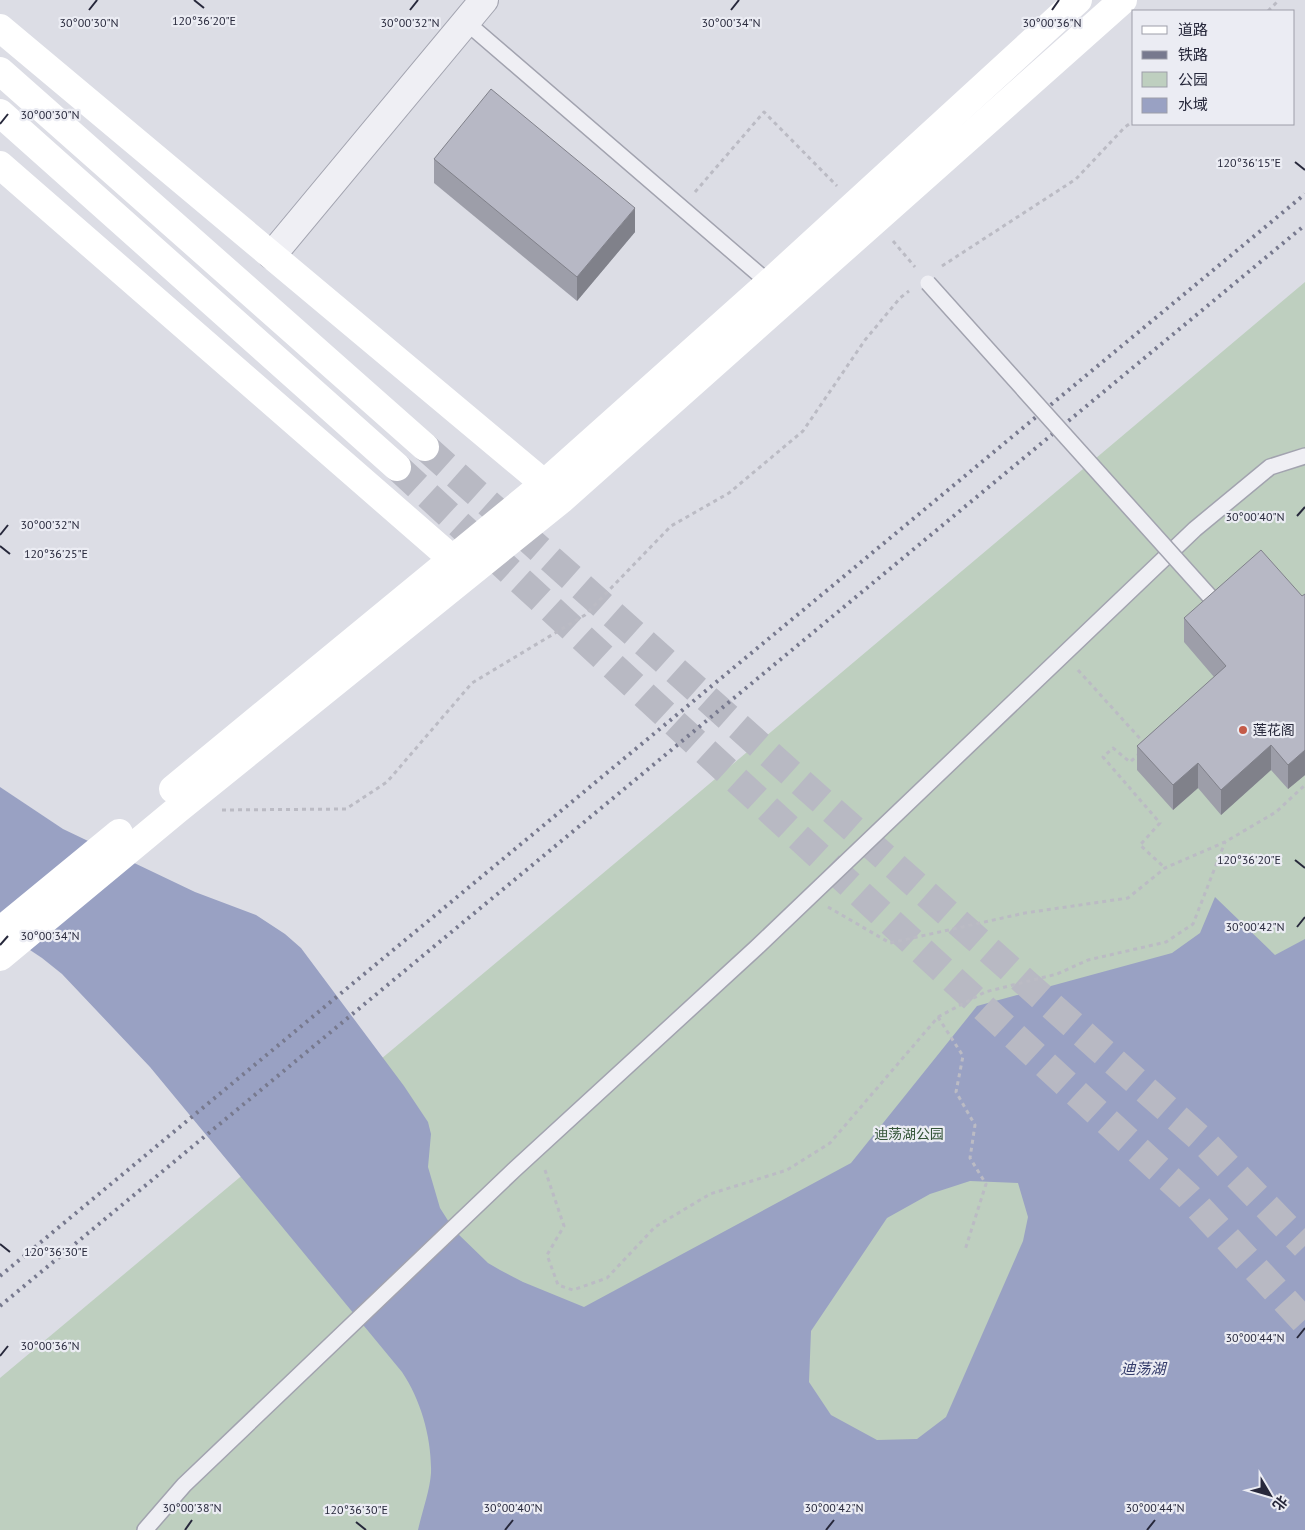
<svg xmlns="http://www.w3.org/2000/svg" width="1305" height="1530" viewBox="0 0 1305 1530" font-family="'PT Sans','Noto Sans SC',sans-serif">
<rect width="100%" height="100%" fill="#dcdde5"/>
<path fill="#becfbf" d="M 1305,282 L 1305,1530 L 0,1530 L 0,1378 L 651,833 Z"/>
<path fill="#99a1c3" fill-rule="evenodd" d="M 0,787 L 63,829 L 195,892 L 256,915 L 285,934 L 301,948 L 404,1086 L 428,1122 L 431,1134 L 428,1167 L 440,1208 L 454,1230 L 488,1263 L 500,1270 L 523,1282 L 584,1307 L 851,1163 L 977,1006 L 1172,953 L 1200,933 L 1215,897 L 1275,955 L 1305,939 L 1305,1530 L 418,1530 C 422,1512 430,1490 431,1473 C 432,1439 421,1400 402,1372 L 150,1067 L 62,974 L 42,958 L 9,936 L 0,933 ZM 970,1181 L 1018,1183 L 1028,1217 L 1023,1241 L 946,1417 L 917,1439 L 877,1440 L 831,1415 L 809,1382 L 811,1331 L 887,1218 L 930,1194 Z"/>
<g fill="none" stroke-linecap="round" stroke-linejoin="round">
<g stroke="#b8b9c3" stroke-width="28" stroke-dasharray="28 14" stroke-linecap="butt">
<path d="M 425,447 L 1202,1140 L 1305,1246"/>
<path d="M 397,467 L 1188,1196 L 1305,1322"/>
</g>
<defs>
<g id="lane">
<path d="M 466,22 L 769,283"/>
<path d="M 145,1530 L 184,1485 L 514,1170 L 756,948 L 1195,529 L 1270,467 L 1305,456"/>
</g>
<path id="street" d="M 272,255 L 484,0"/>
</defs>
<use href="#lane" stroke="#a2a3af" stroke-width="18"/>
<use href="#street" stroke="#a2a3af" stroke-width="30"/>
<g stroke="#bbbbc4" stroke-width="3" stroke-dasharray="4 4" stroke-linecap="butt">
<path d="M 1268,11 L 1279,0"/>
<path d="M 695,192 L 764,112 L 837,186"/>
<path d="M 893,241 L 915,267"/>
<path d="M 942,266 L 1076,179 L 1125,127 L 1134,121"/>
<path d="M 1078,670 L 1144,743"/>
<path d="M 1140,753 L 1130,762 L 1113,748 L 1103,757 L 1160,823 L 1140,845 L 1165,868"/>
<path d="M 222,810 L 346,809 L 387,782 L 472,683 L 585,615 L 671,526 L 729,493 L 803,431 L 865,340 L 900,298 L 909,291"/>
<path d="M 828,907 L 890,943 L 1025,913 L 1128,898 L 1165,868 L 1225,842 L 1276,812 L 1305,785"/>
<path d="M 938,1017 L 963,1056 L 956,1092 L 975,1125 L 970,1158 L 986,1184 L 965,1250"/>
<path d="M 545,1170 L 564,1226 L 547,1255 L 558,1285 L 573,1290 L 607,1278 L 655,1227 L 710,1194 L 787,1170 L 830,1143 L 938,1017 L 985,992 L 1057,974 L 1088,960 L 1166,942 L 1193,924 L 1225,842"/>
</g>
<use href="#lane" stroke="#efeff4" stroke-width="15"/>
<use href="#street" stroke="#efeff4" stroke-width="28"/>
<g stroke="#fff" stroke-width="28">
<path d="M 0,28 L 559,496"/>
<path d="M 0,71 L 425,447"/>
<path d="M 0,113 L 397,467"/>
<path d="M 0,165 L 466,571"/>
<path d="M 173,789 L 545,483 L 769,283 L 1078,0"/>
<path d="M 0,931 L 119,833"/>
<path d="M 0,957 L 177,810 L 562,499 L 1123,0"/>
</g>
<g stroke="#77798e" stroke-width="4" stroke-dasharray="2.5 5" stroke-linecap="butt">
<path d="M 0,1276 L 1305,194"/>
<path d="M 0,1306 L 1305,225"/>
</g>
<defs>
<path id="lane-bridge" d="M 928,283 L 1221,609"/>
</defs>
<use href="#lane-bridge" stroke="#a2a3af" stroke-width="18" stroke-linecap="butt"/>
<use href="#lane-bridge" stroke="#efeff4" stroke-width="15"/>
</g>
<g fill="#9d9ea9">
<path d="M 434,159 L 635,232 L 577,301 L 434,183 Z"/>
<path d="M 1305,594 L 1305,775 L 1288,789 L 1271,770 L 1221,815 L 1198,788 L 1173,810 L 1137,770 L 1137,746 L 1214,677 L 1184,642 L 1184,618 L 1302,596 Z"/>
</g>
<g fill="#80818a">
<path d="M 635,208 L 635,232 L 577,301 L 577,277 Z"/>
<path d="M 1271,745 L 1271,770 L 1221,815 L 1221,790 Z"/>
<path d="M 1305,750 L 1305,775 L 1288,789 L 1288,765 Z"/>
<path d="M 1198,763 L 1198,788 L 1173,810 L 1173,785 Z"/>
</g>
<g fill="#b7b8c5" stroke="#80818a">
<path d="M 491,89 L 635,208 L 577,277 L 434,159 Z"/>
<path d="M 1261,550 L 1302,596 L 1305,594 L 1305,750 L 1288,765 L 1271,745 L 1221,790 L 1198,763 L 1173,785 L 1137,746 L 1226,666 L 1184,618 Z"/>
</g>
<path fill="none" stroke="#27283b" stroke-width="2" d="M 194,0 L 204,8M 89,10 L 97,0M 410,10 L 418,0M 731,10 L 739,0M 1052,10 L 1059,0M 0,124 L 8,114M 1295,162 L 1305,170M 1297,516 L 1305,507M 0,535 L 8,525M 0,546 L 10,554M 1295,860 L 1305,868M 1297,927 L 1305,917M 0,945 L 8,936M 0,1244 L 10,1252M 1297,1338 L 1305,1328M 0,1356 L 8,1346M 356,1522 L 366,1530M 185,1530 L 192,1520M 505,1530 L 513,1520M 826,1530 L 834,1520M 1147,1530 L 1155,1520"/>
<circle fill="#c45b48" stroke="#ebecf3" stroke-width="2" cx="1243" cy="730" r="5"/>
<g text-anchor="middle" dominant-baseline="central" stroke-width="4.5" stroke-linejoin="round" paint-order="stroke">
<g font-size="14" fill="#27283b" stroke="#ebecf3" text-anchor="start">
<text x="1253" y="730">莲花阁</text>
</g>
<g font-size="14" fill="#355539" stroke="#ebecf3">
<text x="909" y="1134">迪荡湖公园</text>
</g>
<g font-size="15" font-style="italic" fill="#343c6b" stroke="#ebecf3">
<text x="1143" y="1368">迪荡湖</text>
</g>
</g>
<g font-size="12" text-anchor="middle" fill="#27283b" stroke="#ebecf3" stroke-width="4.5" stroke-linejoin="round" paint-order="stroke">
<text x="204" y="25">120°36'20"E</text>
<text x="410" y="27">30°00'32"N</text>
<text x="731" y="27">30°00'34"N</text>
<text x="89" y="27">30°00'30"N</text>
<text x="1052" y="27">30°00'36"N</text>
<text x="50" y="119">30°00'30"N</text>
<text x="1249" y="167">120°36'15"E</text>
<text x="1255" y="521">30°00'40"N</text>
<text x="50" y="529">30°00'32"N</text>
<text x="56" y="558">120°36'25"E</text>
<text x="1249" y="864">120°36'20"E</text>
<text x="1255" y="931">30°00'42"N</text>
<text x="50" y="940">30°00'34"N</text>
<text x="56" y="1256">120°36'30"E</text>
<text x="1255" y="1342">30°00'44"N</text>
<text x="50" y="1350">30°00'36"N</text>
<text x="192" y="1512">30°00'38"N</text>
<text x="513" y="1512">30°00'40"N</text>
<text x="834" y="1512">30°00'42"N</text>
<text x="1155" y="1512">30°00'44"N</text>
<text x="356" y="1514">120°36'30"E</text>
</g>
<rect x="1132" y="10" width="162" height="115" fill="#ebecf3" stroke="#9d9ea9"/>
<rect x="1142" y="26" width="25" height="8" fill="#ffffff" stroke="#9d9ea9"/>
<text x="1178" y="35" font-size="15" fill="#27283b">道路</text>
<rect x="1142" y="51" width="25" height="8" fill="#77798e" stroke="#9d9ea9"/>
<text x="1178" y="60" font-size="15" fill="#27283b">铁路</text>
<rect x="1142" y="72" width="25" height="15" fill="#becfbf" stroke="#9d9ea9"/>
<text x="1178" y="85" font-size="15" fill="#27283b">公园</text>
<rect x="1142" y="98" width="25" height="15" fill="#99a1c3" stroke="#9d9ea9"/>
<text x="1178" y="110" font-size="15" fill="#27283b">水域</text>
<g transform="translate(1270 1495) rotate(128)" stroke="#ebecf3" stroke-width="4" paint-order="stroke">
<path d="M0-4L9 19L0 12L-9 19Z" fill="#27283b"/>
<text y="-8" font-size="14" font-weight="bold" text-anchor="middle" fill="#27283b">北</text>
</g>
</svg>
